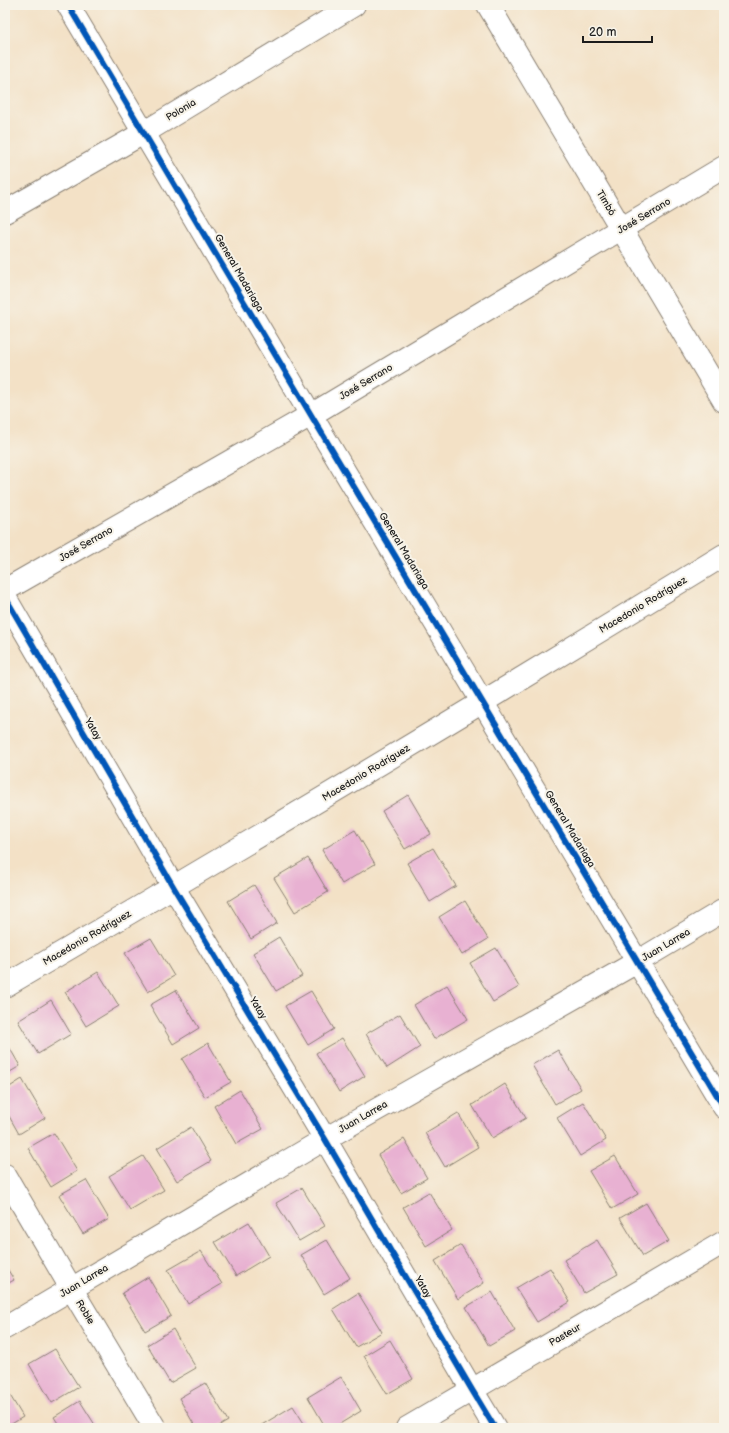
<svg xmlns="http://www.w3.org/2000/svg" width="729" height="1433" viewBox="0 0 729 1433" font-family="'Balsamiq Sans',sans-serif">
<rect width="100%" height="100%" fill="#f7f3e8"/>
<filter id="ink" filterUnits="userSpaceOnUse"><feTurbulence type="fractalNoise" baseFrequency=".025" numOctaves="2"/><feDisplacementMap in="SourceGraphic" scale="8" xChannelSelector="R" yChannelSelector="G"/><feConvolveMatrix kernelMatrix="1 2 1 2 8 2 1 2 1" color-interpolation-filters="sRGB"/></filter>
<filter id="wash" filterUnits="userSpaceOnUse"><feTurbulence type="fractalNoise" baseFrequency=".012" numOctaves="4" result="noise"/><feDisplacementMap in="SourceGraphic" scale="16" xChannelSelector="R" yChannelSelector="G"/><feGaussianBlur stdDeviation="0.9" result="paint"/><feColorMatrix in="noise" values="0 0 0 0 0 0 0 0 0 0 0 0 0 0 0 0 0 1.4 0 .05"/><feComposite in="paint" operator="in"/></filter>
<g filter="url(#wash)">
<rect width="100%" height="100%" fill="#f3e1c6"/>
<g id="blocks">
<g fill="#e8b1d2">
<path d="M 408,795 L 431,834 L 405,849 L 382,811 Z"/>
<path d="M 355,830 L 375,864 L 342,884 L 322,850 Z"/>
<path d="M 433,848 L 456,886 L 430,902 L 407,863 Z"/>
<path d="M 308,858 L 328,892 L 295,912 L 274,878 Z"/>
<path d="M 254,885 L 277,923 L 251,939 L 228,901 Z"/>
<path d="M 465,901 L 488,939 L 462,955 L 439,917 Z"/>
<path d="M 279,937 L 302,976 L 276,991 L 253,953 Z"/>
<path d="M 151,938 L 174,976 L 148,992 L 125,953 Z"/>
<path d="M 496,948 L 519,987 L 493,1002 L 470,963 Z"/>
<path d="M 98,972 L 119,1006 L 86,1026 L 65,992 Z"/>
<path d="M 447,985 L 468,1019 L 434,1039 L 414,1005 Z"/>
<path d="M 176,990 L 199,1028 L 173,1044 L 150,1005 Z"/>
<path d="M 311,991 L 334,1029 L 308,1045 L 285,1006 Z"/>
<path d="M 51,1000 L 71,1034 L 38,1054 L 18,1021 Z"/>
<path d="M 400,1014 L 420,1047 L 387,1068 L 366,1034 Z"/>
<path d="M 342,1038 L 365,1076 L 339,1092 L 316,1053 Z"/>
<path d="M 5,1040 L 20,1066 L 5,1075 Z"/>
<path d="M 208,1043 L 231,1082 L 205,1097 L 182,1059 Z"/>
<path d="M 558,1050 L 581,1089 L 555,1104 L 532,1065 Z"/>
<path d="M 22,1079 L 45,1118 L 19,1134 L 5,1109 L 5,1090 Z"/>
<path d="M 505,1084 L 526,1118 L 492,1138 L 472,1105 Z"/>
<path d="M 240,1090 L 263,1129 L 236,1144 L 214,1106 Z"/>
<path d="M 583,1102 L 606,1140 L 580,1156 L 557,1118 Z"/>
<path d="M 458,1113 L 478,1147 L 445,1167 L 425,1133 Z"/>
<path d="M 191,1127 L 211,1161 L 177,1181 L 157,1148 Z"/>
<path d="M 54,1133 L 77,1171 L 51,1187 L 28,1148 Z"/>
<path d="M 404,1139 L 427,1178 L 401,1193 L 378,1155 Z"/>
<path d="M 143,1156 L 164,1190 L 130,1210 L 109,1176 Z"/>
<path d="M 615,1156 L 638,1194 L 612,1209 L 589,1171 Z"/>
<path d="M 86,1180 L 109,1219 L 83,1234 L 59,1195 Z"/>
<path d="M 302,1188 L 325,1226 L 299,1241 L 276,1203 Z"/>
<path d="M 429,1192 L 452,1230 L 426,1246 L 403,1207 Z"/>
<path d="M 646,1203 L 669,1241 L 643,1256 L 620,1218 Z"/>
<path d="M 249,1222 L 269,1256 L 236,1276 L 215,1242 Z"/>
<path d="M 327,1240 L 350,1278 L 324,1294 L 301,1255 Z"/>
<path d="M 597,1240 L 618,1274 L 584,1293 L 564,1260 Z"/>
<path d="M 461,1245 L 484,1283 L 458,1299 L 435,1261 Z"/>
<path d="M 201,1251 L 222,1284 L 188,1304 L 168,1270 Z"/>
<path d="M 5,1265 L 14,1280 L 5,1285 Z"/>
<path d="M 550,1268 L 570,1302 L 537,1322 L 516,1288 Z"/>
<path d="M 148,1277 L 171,1316 L 145,1331 L 122,1293 Z"/>
<path d="M 492,1292 L 515,1331 L 489,1346 L 466,1307 Z"/>
<path d="M 358,1293 L 382,1332 L 356,1347 L 333,1309 Z"/>
<path d="M 173,1329 L 196,1368 L 170,1383 L 147,1345 Z"/>
<path d="M 390,1340 L 413,1379 L 387,1394 L 364,1356 Z"/>
<path d="M 55,1349 L 79,1387 L 52,1403 L 29,1364 Z"/>
<path d="M 341,1377 L 361,1411 L 333,1428 L 326,1428 L 308,1397 Z"/>
<path d="M 205,1383 L 228,1421 L 216,1428 L 196,1428 L 179,1398 Z"/>
<path d="M 5,1387 L 23,1417 L 5,1428 Z"/>
<path d="M 80,1401 L 97,1428 L 61,1428 L 54,1417 Z"/>
<path d="M 293,1406 L 307,1428 L 261,1428 L 260,1426 Z"/>
</g>
</g>
</g>
<g filter="url(#ink)">
<use href="#blocks" fill-opacity="0" stroke="#887e71" stroke-width="1"/>
<g fill="none" stroke-linecap="round" stroke-linejoin="round">
<defs>
<g id="street">
<path d="M 488,5 L 724,401"/>
<path d="M 5,212 L 145,132 L 354,5"/>
<path d="M 5,590 L 311,415 L 724,167"/>
<path d="M 5,597 L 174,888 L 325,1139 L 472,1390 L 495,1428"/>
<path d="M 5,986 C 246,845 486,701 724,555"/>
<path d="M 5,1175 L 71,1288 L 155,1428"/>
<path d="M 5,1328 L 325,1139 L 637,962 L 724,910"/>
<path d="M 407,1428 L 724,1242"/>
</g>
<path id="secondary" d="M 68,5 L 311,415 L 724,1107"/>
</defs>
<use href="#street" stroke="#887e71" stroke-width="24"/>
<use href="#secondary" stroke="#887e71" stroke-width="24"/>
<use href="#street" stroke="#fff" stroke-width="22"/>
<use href="#secondary" stroke="#fff" stroke-width="22"/>
<defs>
<g id="cycleway">
<path d="M 68,5 L 311,415 L 724,1107"/>
<path d="M 5,597 L 174,888 L 325,1139 L 472,1390 L 495,1428"/>
</g>
</defs>
<use href="#cycleway" stroke="#f7f3e8" stroke-width="8"/>
<use href="#cycleway" stroke="#0057b8" stroke-width="6"/>
</g>
</g>
<g text-anchor="middle" dominant-baseline="central" stroke-width="4" stroke-linejoin="round" paint-order="stroke">
<g font-size="10" fill="#1c1c1c" stroke="#f7f3e8">
<text transform="translate(181 110) rotate(-31)">Polonia</text>
<text transform="translate(606 203) rotate(59)">Timbó</text>
<text transform="translate(644 216) rotate(-31)">José Serrano</text>
<text transform="translate(239 273) rotate(60)">General Madariaga</text>
<text transform="translate(366 382) rotate(-31)">José Serrano</text>
<text transform="translate(86 544) rotate(-30)">José Serrano</text>
<text transform="translate(404 551) rotate(59)">General Madariaga</text>
<text transform="translate(643 605) rotate(-31)">Macedonio Rodríguez</text>
<text transform="translate(93 729) rotate(60)">Yatay</text>
<text transform="translate(366 773) rotate(-31)">Macedonio Rodríguez</text>
<text transform="translate(570 829) rotate(59)">General Madariaga</text>
<text transform="translate(87 938) rotate(-30)">Macedonio Rodríguez</text>
<text transform="translate(666 945) rotate(-31)">Juan Larrea</text>
<text transform="translate(258 1008) rotate(59)">Yatay</text>
<text transform="translate(363 1117) rotate(-30)">Juan Larrea</text>
<text transform="translate(84 1281) rotate(-31)">Juan Larrea</text>
<text transform="translate(423 1287) rotate(60)">Yatay</text>
<text transform="translate(85 1312) rotate(59)">Roble</text>
<text transform="translate(565 1335) rotate(-30)">Pasteur</text>
</g>
</g>
<rect width="729" height="1433" fill="none" stroke="#f7f3e8" stroke-width="20"/>
<path d="M583 36v6h69v-6" fill="none" stroke="#1c1c1c" stroke-width="2"/>
<text x="589" y="36" font-size="12" fill="#1c1c1c" stroke="#f7f3e8" stroke-width="3" paint-order="stroke">20 m</text>
</svg>
